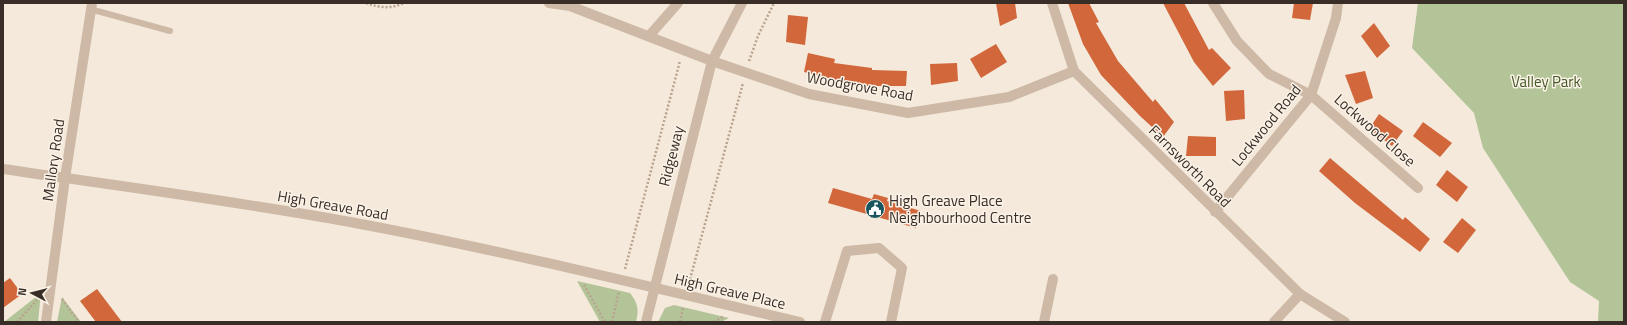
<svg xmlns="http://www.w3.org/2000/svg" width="1627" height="325" viewBox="0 0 1627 325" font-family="'Titillium Web',sans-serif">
<rect width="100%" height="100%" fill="#f4e9da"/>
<g fill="#b3c498">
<path d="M 1418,3 L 1624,3 L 1624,322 L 1598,322 L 1599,301 L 1570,282 L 1483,148 L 1474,113 L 1412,48 Z"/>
<path d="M 577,281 L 630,293 C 638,303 639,310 636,322 L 600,322 Z"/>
<path d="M 41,293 L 38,322 L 4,322 Z"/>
<path d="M 62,297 L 81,322 L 57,322 Z"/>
<path d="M 674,305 L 729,318 L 721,322 L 658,322 L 665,308 Z"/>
</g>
<g fill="#d1673b">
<path d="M 996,3 L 1015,3 L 1017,18 L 1000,26 Z"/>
<path d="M 1068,3 L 1089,3 L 1099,22 L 1096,23 L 1118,61 L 1153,102 L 1155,99 L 1174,122 L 1163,137 L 1140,116 L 1101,75 L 1083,44 Z"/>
<path d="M 1163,3 L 1184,3 L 1209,50 L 1212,48 L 1231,68 L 1213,86 L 1194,62 Z"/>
<path d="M 1294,3 L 1313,3 L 1310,20 L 1292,18 Z"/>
<path d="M 788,15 L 808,17 L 805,45 L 786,42 Z"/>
<path d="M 1374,23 L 1390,46 L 1377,58 L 1361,36 Z"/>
<path d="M 996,44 L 1007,62 L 981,78 L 970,59 Z"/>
<path d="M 808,53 L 835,59 L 834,63 L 872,68 L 872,70 L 907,71 L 906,86 L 866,86 L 847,83 L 804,72 Z"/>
<path d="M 957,63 L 958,81 L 931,85 L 930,64 Z"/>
<path d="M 1365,71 L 1373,98 L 1356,104 L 1345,75 Z"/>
<path d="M 1244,90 L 1245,119 L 1226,121 L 1224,91 Z"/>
<path d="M 1379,114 L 1403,131 L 1392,146 L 1369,129 Z"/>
<path d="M 1423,122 L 1452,143 L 1440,157 L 1413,136 Z"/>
<path d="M 1188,136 L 1216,137 L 1216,156 L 1186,156 Z"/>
<path d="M 1330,158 L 1403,220 L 1405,217 L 1430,239 L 1420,252 L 1355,203 L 1319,171 Z"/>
<path d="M 1447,170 L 1468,187 L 1457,202 L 1436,185 Z"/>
<path d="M 833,188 L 872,199 L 874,194 L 888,198 L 887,201 L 921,211 L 916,228 L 828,203 Z"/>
<path d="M 1462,218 L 1476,230 L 1458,253 L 1443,242 Z"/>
<path d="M 10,278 L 22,294 L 3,308 L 3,283 Z"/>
<path d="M 97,289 L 122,322 L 96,322 L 80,301 Z"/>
</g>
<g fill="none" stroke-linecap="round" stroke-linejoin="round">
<g stroke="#b9a38f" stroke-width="2.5" stroke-dasharray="2 2" stroke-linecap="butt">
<path d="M 366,3 C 380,8 391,9 404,3"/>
<path d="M 749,61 L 758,36 L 774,3"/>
<path d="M 625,269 L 680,61"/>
<path d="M 689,283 L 743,83"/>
<path d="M 584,285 L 605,322"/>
<path d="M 62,299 L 79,322"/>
<path d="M 17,322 L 37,300"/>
<path d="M 612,322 L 619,291"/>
<path d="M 680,322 L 683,308"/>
<path d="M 714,322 L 724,316"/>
</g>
<path stroke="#cdb9a5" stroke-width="6" d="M 90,9 L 170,31"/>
<g stroke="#cdb9a5" stroke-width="10">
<path d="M 549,3 L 570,6 L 712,61 L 809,94 L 908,113 L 1009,97 L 1074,71"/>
<path d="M 1052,3 L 1074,71 L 1300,294 L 1345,322"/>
<path d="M 1213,3 L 1237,41 L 1269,74 L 1311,95 L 1418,188"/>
<path d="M 649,36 L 678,3"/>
<path d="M 3,169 C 119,186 235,201 350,222 C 501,250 650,287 800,322"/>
<path d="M 1215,212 L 1311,95 L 1336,18 L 1338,3"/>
<path d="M 46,322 L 65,178 L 92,3"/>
<path d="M 646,322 L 712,61 L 742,3"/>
<path d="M 825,322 L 847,251 L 879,248 L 902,268 L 891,322"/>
<path d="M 1044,322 L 1053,279"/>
<path d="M 1274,322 L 1300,294"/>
</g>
</g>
<defs>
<symbol id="civic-disc" viewBox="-11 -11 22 22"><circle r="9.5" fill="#18555d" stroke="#fbf3e7"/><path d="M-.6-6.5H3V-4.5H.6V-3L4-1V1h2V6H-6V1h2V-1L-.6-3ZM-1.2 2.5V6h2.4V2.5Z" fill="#fff"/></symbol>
</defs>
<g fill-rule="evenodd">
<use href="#civic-disc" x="864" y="198" width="22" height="22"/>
</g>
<g text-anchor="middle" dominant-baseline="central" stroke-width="3" stroke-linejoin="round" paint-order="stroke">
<g font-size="15" fill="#445828" stroke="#fbf3e7">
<text x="1546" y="81">Valley Park</text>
</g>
<g font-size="15" fill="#382d27" stroke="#fbf3e7">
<text transform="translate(860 86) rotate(10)">Woodgrove Road</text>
<text transform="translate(1266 125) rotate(-51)">Lockwood Road</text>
<text transform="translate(1375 130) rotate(41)">Lockwood Close</text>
<text transform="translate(671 156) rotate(-76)">Ridgeway</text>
<text transform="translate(53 160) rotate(-82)">Mallory Road</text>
<text transform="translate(1190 166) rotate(45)">Farnsworth Road</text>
<text transform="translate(333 205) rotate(10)">High Greave Road</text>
<text transform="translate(730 291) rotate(13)">High Greave Place</text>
</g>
<g font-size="15" fill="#382d27" stroke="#fbf3e7" text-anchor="start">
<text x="889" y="200">High Greave Place<tspan x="889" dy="17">Neighbourhood Centre</tspan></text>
</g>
</g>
<rect width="1627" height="325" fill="none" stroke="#382d27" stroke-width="8"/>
<g transform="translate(32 293) rotate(277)" stroke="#fbf3e7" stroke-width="3" paint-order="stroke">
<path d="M0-3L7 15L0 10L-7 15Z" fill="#382d27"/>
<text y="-6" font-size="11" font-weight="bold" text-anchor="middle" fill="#382d27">N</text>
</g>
</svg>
